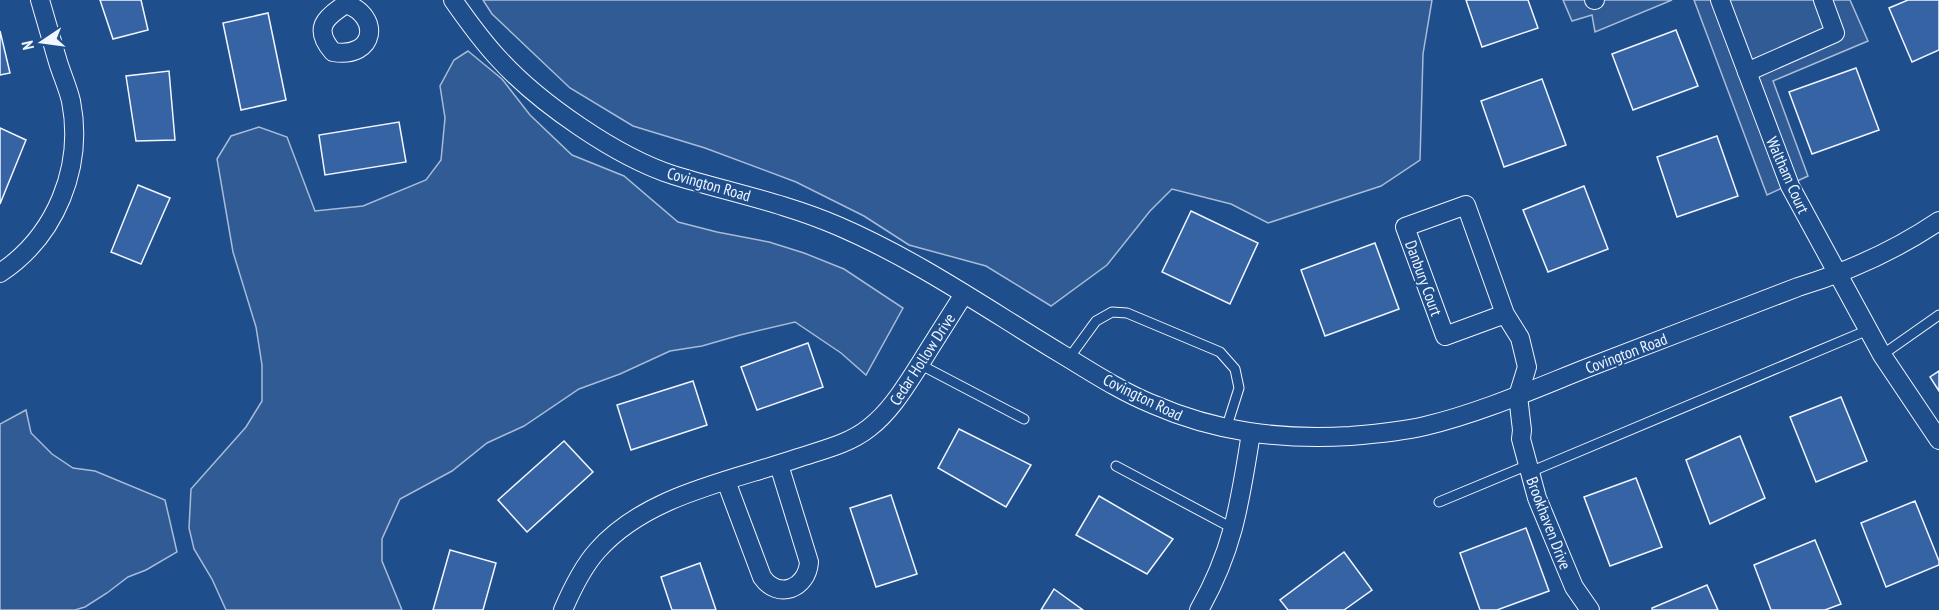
<svg xmlns="http://www.w3.org/2000/svg" width="1939" height="610" viewBox="0 0 1939 610" font-family="'PT Sans Narrow',sans-serif">
<rect width="100%" height="100%" fill="#1f4e8c"/>
<g fill="#305b95" stroke="#a8bbd7" stroke-width="1.5">
<path d="M 483,0 L 1432,0 L 1423,54 L 1420,160 L 1381,186 L 1268,223 L 1231,204 L 1172,189 L 1150,211 L 1107,265 L 1051,306 L 986,266 L 909,245 L 864,216 L 796,182 L 705,148 L 633,126 L 570,88 L 492,14 Z"/>
<path d="M 1563,0 L 1672,0 L 1595,32 L 1592,15 L 1572,21 Z"/>
<path d="M 1694,0 L 1850,0 L 1868,41 L 1773,81 L 1808,176 L 1767,195 Z"/>
<path d="M 468,51 L 502,79 L 530,115 L 572,155 L 624,176 L 678,222 L 717,232 L 769,242 L 804,253 L 844,269 L 903,308 L 866,375 L 841,353 L 795,322 L 740,335 L 702,346 L 670,351 L 620,374 L 579,389 L 524,426 L 487,443 L 452,471 L 400,499 L 382,539 L 382,561 L 402,610 L 226,610 L 212,579 L 194,549 L 189,528 L 191,489 L 246,427 L 262,401 L 262,365 L 256,327 L 233,252 L 217,159 L 231,136 L 259,127 L 287,137 L 315,211 L 363,206 L 426,180 L 441,160 L 445,118 L 440,86 L 454,60 Z"/>
<path d="M 26,410 L 31,433 L 52,454 L 73,468 L 95,471 L 165,500 L 177,552 L 146,570 L 128,577 L 107,593 L 85,607 L 75,610 L 0,610 L 0,424 Z"/>
</g>
<g fill="#3563a3" stroke="#f2f6ff" stroke-width="1.5">
<path d="M 100,0 L 141,0 L 148,30 L 113,39 Z"/>
<path d="M 1466,0 L 1528,0 L 1538,28 L 1482,47 Z"/>
<path d="M 1908,0 L 1939,0 L 1939,50 L 1912,62 L 1889,8 Z"/>
<path d="M 268,13 L 286,100 L 241,110 L 223,23 Z"/>
<path d="M 1676,30 L 1698,86 L 1633,110 L 1612,54 Z"/>
<path d="M 0,31 L 10,73 L 0,75 Z"/>
<path d="M 1856,68 L 1879,130 L 1812,154 L 1789,92 Z"/>
<path d="M 169,71 L 175,140 L 136,141 L 126,76 Z"/>
<path d="M 1542,79 L 1566,145 L 1504,167 L 1481,101 Z"/>
<path d="M 399,122 L 406,162 L 325,175 L 319,135 Z"/>
<path d="M 0,128 L 26,140 L 0,204 Z"/>
<path d="M 1717,136 L 1738,196 L 1677,217 L 1657,157 Z"/>
<path d="M 138,185 L 170,198 L 141,264 L 111,252 Z"/>
<path d="M 1584,186 L 1608,249 L 1548,272 L 1523,210 Z"/>
<path d="M 1191,211 L 1258,243 L 1230,304 L 1162,272 Z"/>
<path d="M 1375,243 L 1399,309 L 1325,336 L 1301,270 Z"/>
<path d="M 808,343 L 823,387 L 757,410 L 741,367 Z"/>
<path d="M 1939,371 L 1939,391 L 1930,377 Z"/>
<path d="M 693,381 L 707,425 L 631,450 L 617,405 Z"/>
<path d="M 1841,397 L 1867,461 L 1816,482 L 1790,417 Z"/>
<path d="M 959,429 L 1031,465 L 1006,507 L 938,468 Z"/>
<path d="M 1740,436 L 1765,498 L 1710,524 L 1686,460 Z"/>
<path d="M 564,441 L 593,472 L 527,532 L 498,500 Z"/>
<path d="M 1636,478 L 1662,547 L 1610,566 L 1584,497 Z"/>
<path d="M 891,495 L 917,574 L 876,587 L 850,508 Z"/>
<path d="M 1099,496 L 1173,539 L 1147,574 L 1076,535 Z"/>
<path d="M 1915,501 L 1939,561 L 1939,565 L 1886,587 L 1861,523 Z"/>
<path d="M 1526,528 L 1549,591 L 1497,610 L 1480,610 L 1460,553 Z"/>
<path d="M 1815,540 L 1841,604 L 1825,610 L 1771,610 L 1754,565 Z"/>
<path d="M 450,550 L 496,563 L 483,610 L 433,610 Z"/>
<path d="M 1344,552 L 1372,590 L 1344,610 L 1288,610 L 1280,600 Z"/>
<path d="M 700,563 L 716,610 L 672,610 L 661,577 Z"/>
<path d="M 1707,585 L 1718,610 L 1652,610 L 1652,608 Z"/>
<path d="M 1054,589 L 1083,610 L 1041,610 Z"/>
</g>
<g fill="none" stroke-linecap="round" stroke-linejoin="round">
<defs>
<g id="service">
<path d="M 1882,355 L 1939,315"/>
<path d="M 1069,358 L 1096,321 L 1112,312 L 1127,313 L 1220,352 L 1235,369 L 1239,388 L 1226,429"/>
<path d="M 919,364 L 1024,419"/>
<path d="M 1116,466 L 1234,529"/>
<path d="M 1530,472 L 1868,330"/>
<path d="M 1439,502 L 1528,465"/>
</g>
<g id="minor">
<path d="M 453,0 C 467,20 482,41 499,59 C 539,103 617,157 673,175 C 728,192 785,203 838,226 C 917,260 987,309 1060,353 C 1090,371 1120,391 1152,404 C 1216,432 1280,440 1350,436 C 1375,434 1400,432 1425,426 C 1480,413 1534,389 1587,368 C 1657,341 1728,314 1798,287 C 1847,272 1896,250 1939,221"/>
<path d="M 1594,0 L 1595,0"/>
<path d="M 1720,0 L 1790,186 L 1882,355 L 1939,440"/>
<path d="M 346,4 C 381,16 376,59 333,52 C 313,29 324,18 346,4 Z"/>
<path d="M 1747,72 L 1835,33 L 1823,0"/>
<path d="M 0,273 C 56,236 84,167 71,101 C 68,88 62,75 58,62 C 52,41 46,21 40,0"/>
<path d="M 1505,314 L 1445,336 L 1405,227 L 1466,205 L 1505,314 L 1520,338 L 1527,367 L 1518,396 L 1522,430 L 1521,439 L 1537,498 L 1574,587 L 1590,610"/>
<path d="M 726,481 L 762,577 C 778,600 807,589 809,562 L 779,465"/>
<path d="M 563,610 C 572,589 582,568 597,551 C 646,495 731,481 798,458 C 822,450 849,444 869,428 C 891,411 905,387 920,364 C 934,341 949,318 964,294"/>
<path d="M 1199,610 C 1234,549 1240,501 1251,433"/>
</g>
</defs>
<use href="#service" stroke="#f2f6ff" stroke-width="11"/>
<use href="#minor" stroke="#f2f6ff" stroke-width="20"/>
<use href="#service" stroke="#1f4e8c" stroke-width="9"/>
<use href="#minor" stroke="#1f4e8c" stroke-width="18"/>
</g>
<g text-anchor="middle" dominant-baseline="central" stroke-width="4.5" stroke-linejoin="round" paint-order="stroke">
<g font-size="16" fill="#f2f6ff" stroke="#1f4e8c">
<text transform="translate(1788 175) rotate(66)">Waltham Court</text>
<text transform="translate(709 184) rotate(16)">Covington Road</text>
<text transform="translate(1424 278) rotate(70)">Danbury Court</text>
<text transform="translate(1626 353) rotate(-21)">Covington Road</text>
<text transform="translate(922 359) rotate(-57)">Cedar Hollow Drive</text>
<text transform="translate(1143 397) rotate(26)">Covington Road</text>
<text transform="translate(1549 523) rotate(69)">Brookhaven Drive</text>
</g>
</g>
<g transform="translate(42 42) rotate(257)" stroke="#1f4e8c" stroke-width="4.5" paint-order="stroke">
<path d="M0-4.5L10 22L0 15L-10 22Z" fill="#f2f6ff"/>
<text y="-9" font-size="16" font-weight="bold" text-anchor="middle" fill="#f2f6ff">N</text>
</g>
</svg>
